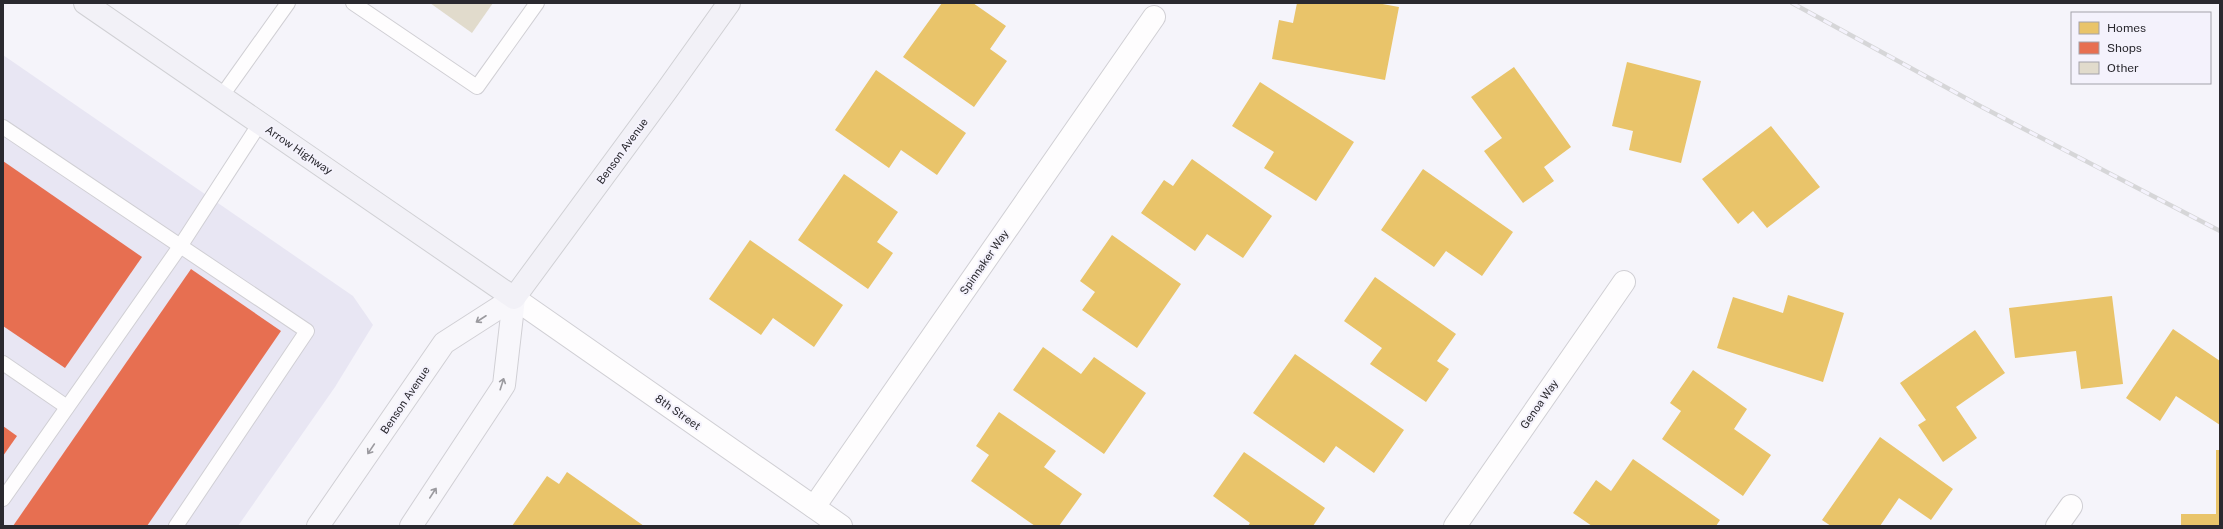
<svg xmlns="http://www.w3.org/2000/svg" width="2223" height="529" viewBox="0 0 2223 529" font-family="'Public Sans',sans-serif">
<rect width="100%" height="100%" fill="#f5f4fa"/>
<path fill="#e8e6f3" d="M 3,55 L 353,296 L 373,325 L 335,387 L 238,526 L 3,526 Z"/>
<g fill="#e9c46a">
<path d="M 942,3 L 973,3 L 1006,26 L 990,49 L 1007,61 L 974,107 L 903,57 Z"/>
<path d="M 1297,3 L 1377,3 L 1399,7 L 1385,80 L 1272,59 L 1279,20 L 1293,23 Z"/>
<path d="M 1627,62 L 1701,81 L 1681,163 L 1629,150 L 1633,131 L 1612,126 Z"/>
<path d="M 1514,67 L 1571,147 L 1544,167 L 1554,181 L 1523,203 L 1484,151 L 1502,138 L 1471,97 Z"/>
<path d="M 876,70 L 966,133 L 937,175 L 901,150 L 889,168 L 835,130 Z"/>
<path d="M 1260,82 L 1354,142 L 1316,201 L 1264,168 L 1274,152 L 1232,126 Z"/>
<path d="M 1771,126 L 1820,187 L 1767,228 L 1753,211 L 1738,224 L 1702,179 Z"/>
<path d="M 1192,159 L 1272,216 L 1243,258 L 1207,234 L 1195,251 L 1141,213 L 1164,180 L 1173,186 Z"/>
<path d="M 1423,169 L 1513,232 L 1482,276 L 1446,251 L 1434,267 L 1381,230 Z"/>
<path d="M 844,174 L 898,212 L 877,242 L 893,253 L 868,289 L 798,240 Z"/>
<path d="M 1112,235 L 1181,284 L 1137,348 L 1082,310 L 1095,292 L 1080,281 Z"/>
<path d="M 750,240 L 843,305 L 814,347 L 773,318 L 761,335 L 709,299 Z"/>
<path d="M 1375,277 L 1456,334 L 1437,361 L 1449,369 L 1426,402 L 1370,364 L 1382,348 L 1344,321 Z"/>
<path d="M 1788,295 L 1844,313 L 1823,382 L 1717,348 L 1733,297 L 1783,313 Z"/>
<path d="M 2112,296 L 2123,384 L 2081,389 L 2076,351 L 2015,358 L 2009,308 Z"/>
<path d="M 2173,329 L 2220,361 L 2220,425 L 2176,396 L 2160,421 L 2126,398 Z"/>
<path d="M 1975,330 L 2005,373 L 1956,407 L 1977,438 L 1943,462 L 1918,425 L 1926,420 L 1900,383 Z"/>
<path d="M 1043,347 L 1081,374 L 1094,357 L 1146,393 L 1104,454 L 1013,390 Z"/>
<path d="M 1295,354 L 1404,430 L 1374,473 L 1336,446 L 1324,463 L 1253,413 Z"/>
<path d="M 1693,370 L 1747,409 L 1734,429 L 1771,455 L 1743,496 L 1662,439 L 1681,411 L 1670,403 Z"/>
<path d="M 999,412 L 1056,451 L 1044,467 L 1082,494 L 1059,526 L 1035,526 L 971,481 L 989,455 L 976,446 Z"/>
<path d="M 1880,437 L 1953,489 L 1931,520 L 1899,498 L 1880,526 L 1831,526 L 1822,520 Z"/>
<path d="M 2216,450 L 2220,450 L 2220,526 L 2181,526 L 2181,514 L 2216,514 Z"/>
<path d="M 1244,452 L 1325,508 L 1313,526 L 1248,526 L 1250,523 L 1213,496 Z"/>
<path d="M 1633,459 L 1720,520 L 1716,526 L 1592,526 L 1573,513 L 1596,480 L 1611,491 Z"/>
<path d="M 567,472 L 644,526 L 512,526 L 547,476 L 559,484 Z"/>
</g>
<g fill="#e76f51">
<path d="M 3,161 L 142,257 L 65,368 L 3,326 Z"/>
<path d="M 191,269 L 281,331 L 147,526 L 13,526 Z"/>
<path d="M 3,426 L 17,436 L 3,456 Z"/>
</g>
<path fill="#e1dbcc" d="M 430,3 L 493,3 L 472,33 Z"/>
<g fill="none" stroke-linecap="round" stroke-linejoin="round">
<defs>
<g id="service">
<path d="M 353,3 L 477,87 L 537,3"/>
<path d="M 221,97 L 288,3"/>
<path d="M 3,127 L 307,331 L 176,526"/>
<path d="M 3,363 L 67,407"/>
<path d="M 3,499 L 181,245 L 260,123"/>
</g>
<g id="minor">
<path d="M 814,507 L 1154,17"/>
<path d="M 1455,526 L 1624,282"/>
<path d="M 2057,526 L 2071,506"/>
</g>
<path id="tertiary" d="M 514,298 L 841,526"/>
<g id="secondary">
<path d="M 318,526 L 444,343 L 514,298"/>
<path d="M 411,526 L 504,385 L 514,298"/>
</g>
<path id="primary" d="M 85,3 L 514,298 L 667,90 L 729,3"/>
</defs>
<use href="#service" stroke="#d0cfd4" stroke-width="16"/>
<use href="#minor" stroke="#d0cfd4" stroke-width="24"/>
<use href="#tertiary" stroke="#d0cfd4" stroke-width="24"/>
<use href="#secondary" stroke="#d0cfd4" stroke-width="24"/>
<use href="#primary" stroke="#d0d0d4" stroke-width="24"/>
<use href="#service" stroke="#fefdfe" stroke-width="14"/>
<use href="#minor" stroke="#fefdfe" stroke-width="22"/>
<use href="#tertiary" stroke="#fefdfe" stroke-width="22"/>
<use href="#secondary" stroke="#f8f7fb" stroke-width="22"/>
<use href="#primary" stroke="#f2f1f7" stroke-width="22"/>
<defs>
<path id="rail" d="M 1792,3 L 1982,107 L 2220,231"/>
</defs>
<use href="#rail" stroke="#d6d6d8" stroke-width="4.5"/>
<use href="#rail" stroke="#f4f2fc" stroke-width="3" stroke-dasharray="9" stroke-linecap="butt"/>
</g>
<defs><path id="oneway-shaft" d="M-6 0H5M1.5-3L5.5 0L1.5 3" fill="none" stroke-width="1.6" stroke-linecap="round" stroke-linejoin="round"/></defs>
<g stroke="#9b9a9f">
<use href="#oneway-shaft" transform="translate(481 319) rotate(147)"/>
<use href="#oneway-shaft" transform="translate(502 384) rotate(-72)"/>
<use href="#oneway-shaft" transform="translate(371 449) rotate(124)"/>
<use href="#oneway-shaft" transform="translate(433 493) rotate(-57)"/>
</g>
<g text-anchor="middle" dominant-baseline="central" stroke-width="4" stroke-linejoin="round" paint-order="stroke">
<g font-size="11" fill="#2a292f" stroke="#f4f2fc">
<text transform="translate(299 150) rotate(34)">Arrow Highway</text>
<text transform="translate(622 151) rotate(-54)">Benson Avenue</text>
<text transform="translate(984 262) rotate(-55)">Spinnaker Way</text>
<text transform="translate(405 400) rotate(-56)">Benson Avenue</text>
<text transform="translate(1539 404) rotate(-55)">Genoa Way</text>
<text transform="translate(678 412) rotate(35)">8th Street</text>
</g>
</g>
<rect width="2223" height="529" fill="none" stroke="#2a292f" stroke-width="8"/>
<rect x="2071" y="12" width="140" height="72" fill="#f4f2fc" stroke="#a3a2aa"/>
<rect x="2079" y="22" width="20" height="12" fill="#e9c46a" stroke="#a3a2aa"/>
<text x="2107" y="32" font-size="12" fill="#2a292f">Homes</text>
<rect x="2079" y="42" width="20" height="12" fill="#e76f51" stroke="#a3a2aa"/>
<text x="2107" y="52" font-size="12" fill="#2a292f">Shops</text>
<rect x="2079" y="62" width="20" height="12" fill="#e1dbcc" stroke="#a3a2aa"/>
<text x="2107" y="72" font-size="12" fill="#2a292f">Other</text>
</svg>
